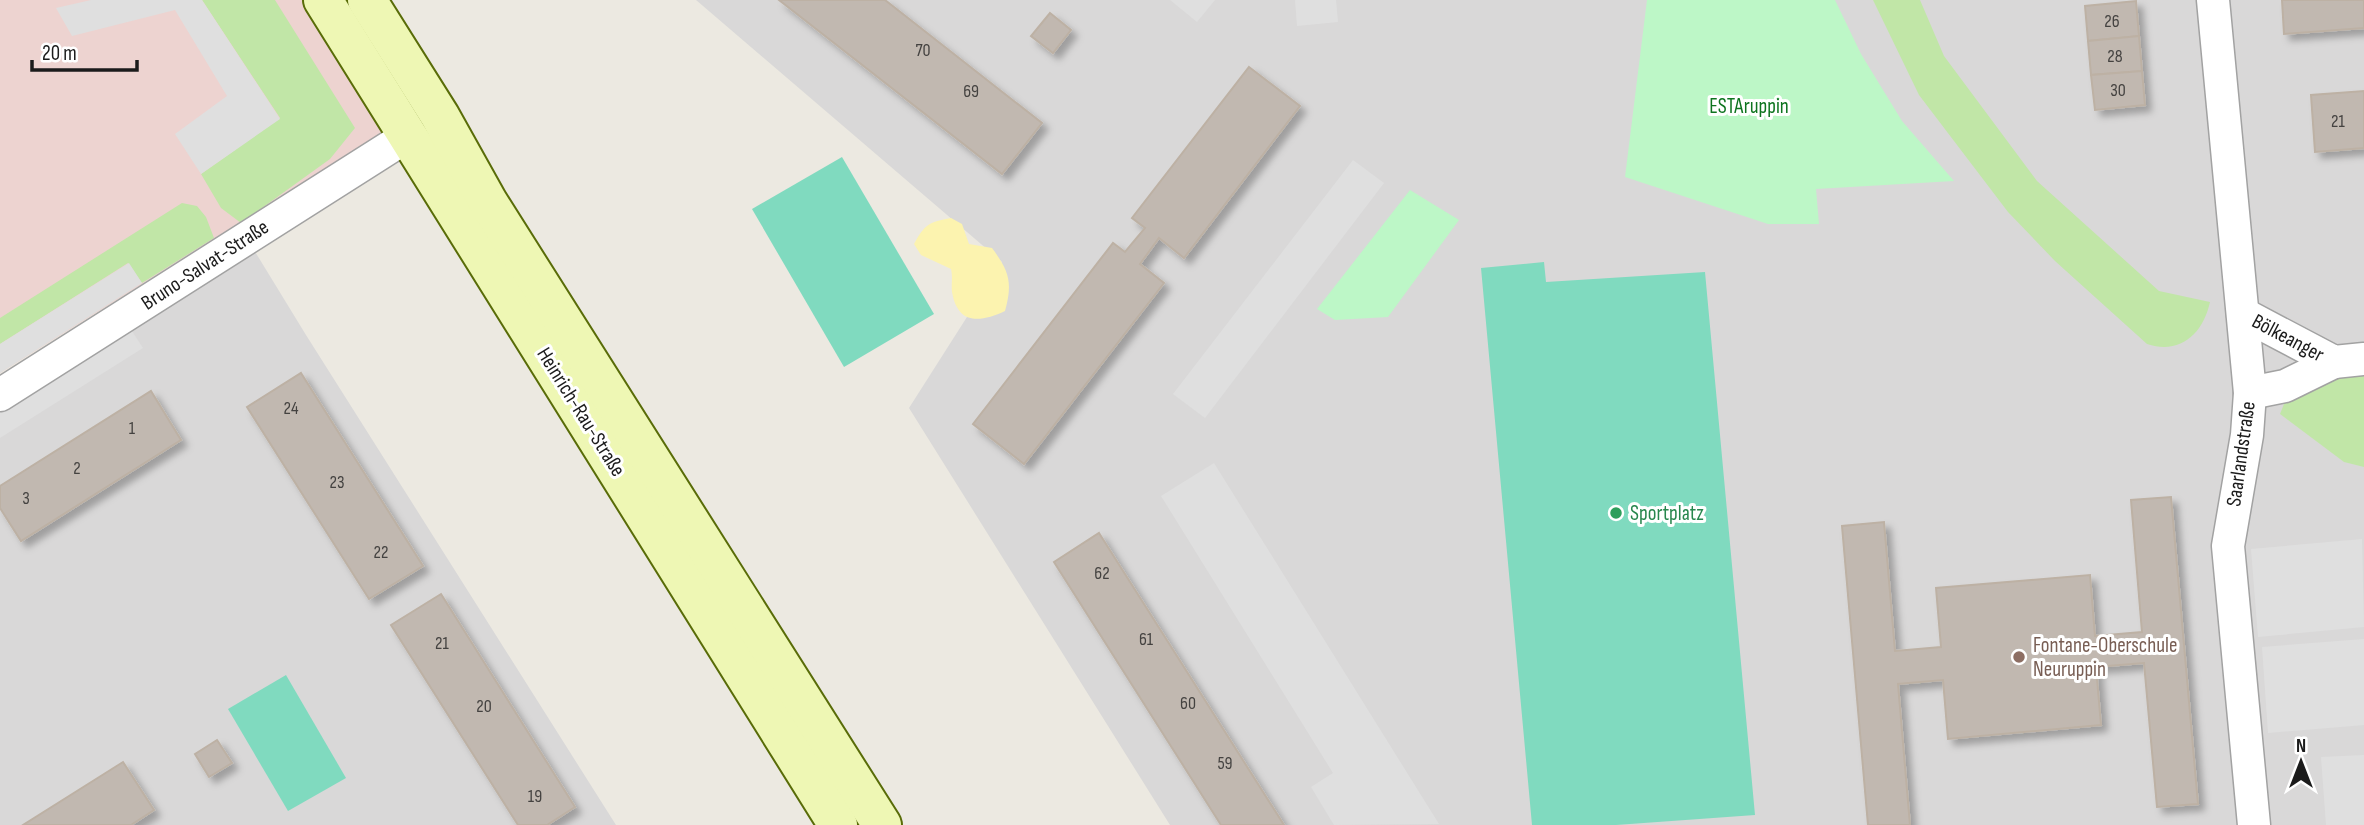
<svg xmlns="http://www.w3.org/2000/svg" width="2364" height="825" viewBox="0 0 2364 825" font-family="'Sofia Sans Condensed',sans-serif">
<defs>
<filter id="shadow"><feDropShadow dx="6" dy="6" stdDeviation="3.5" flood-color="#0004"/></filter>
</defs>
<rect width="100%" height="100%" fill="#ece9e1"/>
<g fill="#d9d8d8">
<path d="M 696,0 L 2364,0 L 2364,825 L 1170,825 L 909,408 L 1002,262 Z"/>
<path d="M 254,250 L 306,335 L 616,825 L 0,825 L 0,410 Z"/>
</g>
<path fill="#edd3d0" d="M 0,0 L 319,0 L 399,123 L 0,373 Z"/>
<g fill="#c1e6a7">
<path d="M 202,0 L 275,0 L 355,128 L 330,159 L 241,223 L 221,208 L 201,174 L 280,118 Z"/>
<path d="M 1873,0 L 1920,0 L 1944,56 L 2037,181 L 2159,291 L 2210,302 C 2203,334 2180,355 2147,344 L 2055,261 L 2008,212 L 1919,95 Z"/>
<path d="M 182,203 L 197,206 L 206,217 L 214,238 L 142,283 L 128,263 L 0,344 L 0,318 Z"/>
<path d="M 2364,364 L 2364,467 L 2344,462 L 2280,414 L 2284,404 L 2285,393 Z"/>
</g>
<path fill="#fcf3af" d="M 951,218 L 962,224 L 969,244 L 992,248 C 1009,271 1013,282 1005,311 C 981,322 958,326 952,292 C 951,284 953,278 951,269 L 921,255 L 914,244 C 925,224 929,222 951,218 Z"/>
<g fill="#bdf7c7">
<path d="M 1647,0 L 1835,0 L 1861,54 L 1902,121 L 1954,181 L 1816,189 L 1819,224 L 1768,224 L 1625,177 Z"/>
<path d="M 1410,190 L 1459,220 L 1388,317 L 1335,320 L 1317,309 Z"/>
</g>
<g fill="#80dabf">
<path d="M 842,157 L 934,314 L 844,367 L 752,209 Z"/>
<path d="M 1544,262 L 1546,282 L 1705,272 L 1755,815 L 1616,825 L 1532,825 L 1481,268 Z"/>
<path d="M 286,675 L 346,778 L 288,811 L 228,709 Z"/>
</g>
<g fill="#dfdfdf">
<path d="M 91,0 L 202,0 L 280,119 L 201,174 L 175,134 L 227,96 L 175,10 L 72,36 L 56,8 Z"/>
<path d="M 1170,0 L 1215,0 L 1197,22 Z"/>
<path d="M 1295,0 L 1336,0 L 1338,22 L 1297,26 Z"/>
<path d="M 1353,160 L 1384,183 L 1205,418 L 1173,394 Z"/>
<path d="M 129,263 L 142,283 L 0,373 L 0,344 Z"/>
<path d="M 130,328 L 143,348 L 0,438 L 0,410 Z"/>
<path d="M 1214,463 L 1439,824 L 1334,825 L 1311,787 L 1333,773 L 1161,496 Z"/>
<path d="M 2362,539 L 2364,627 L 2258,637 L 2251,549 Z"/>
<path d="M 2364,639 L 2364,725 L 2268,733 L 2262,647 Z"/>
<path d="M 2364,755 L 2364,825 L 2326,825 L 2321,757 Z"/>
</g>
<g fill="#c1b8b0" stroke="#bdb1a4" stroke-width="2" filter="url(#shadow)">
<path d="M 779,0 L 885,0 L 1042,123 L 1002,174 Z"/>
<path d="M 2282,0 L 2364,0 L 2364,28 L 2284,34 Z"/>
<path d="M 2136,1 L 2139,36 L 2088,41 L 2085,6 Z"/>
<path d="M 1050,13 L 1071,30 L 1053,53 L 1031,36 Z"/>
<path d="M 2139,36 L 2142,71 L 2091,75 L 2088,41 Z"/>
<path d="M 1249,67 L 1300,106 L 1184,258 L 1159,238 L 1140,264 L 1164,283 L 1024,464 L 973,424 L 1113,243 L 1125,252 L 1145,228 L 1132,218 Z"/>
<path d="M 2142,71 L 2145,105 L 2095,110 L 2091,75 Z"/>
<path d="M 2364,91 L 2364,148 L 2315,152 L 2311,95 Z"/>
<path d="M 301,373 L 423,566 L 369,599 L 247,407 Z"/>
<path d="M 151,391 L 181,440 L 21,541 L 0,508 L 0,486 Z"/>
<path d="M 2171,497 L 2198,804 L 2157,807 L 2144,663 L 2096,667 L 2101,725 L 1948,739 L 1943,680 L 1898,684 L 1910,825 L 1868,825 L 1842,526 L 1884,522 L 1895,651 L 1941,647 L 1936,588 L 2090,575 L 2095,636 L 2142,632 L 2131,500 Z"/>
<path d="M 1099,533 L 1284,825 L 1221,825 L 1054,562 Z"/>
<path d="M 441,594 L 575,807 L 547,825 L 518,825 L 391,625 Z"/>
<path d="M 217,740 L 232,763 L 209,777 L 195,754 Z"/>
<path d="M 123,762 L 154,810 L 131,825 L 23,825 Z"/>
</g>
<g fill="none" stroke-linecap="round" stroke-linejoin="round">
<defs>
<g id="street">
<path d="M 2213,0 L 2250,393 L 2247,435 L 2228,546 L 2254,825"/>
<path d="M 2243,314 L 2334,362 L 2364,359"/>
<path d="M 2250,393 L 2285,386 L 2334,362"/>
<path d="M 0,395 L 409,135"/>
</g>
<g id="secondary">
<path d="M 323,0 L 838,825"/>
<path d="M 367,0 L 440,116 L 488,202 L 882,825"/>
</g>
</defs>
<use href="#street" stroke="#a2a2a2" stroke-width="35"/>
<use href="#secondary" stroke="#596c08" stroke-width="42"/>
<use href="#street" stroke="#fff" stroke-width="32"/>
<use href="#secondary" stroke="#eef7b4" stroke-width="38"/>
</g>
<circle fill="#2e9e5b" stroke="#fff" stroke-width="2.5" cx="1616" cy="513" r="7"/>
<circle fill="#8d6e63" stroke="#fff" stroke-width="2.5" cx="2019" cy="657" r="7"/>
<g text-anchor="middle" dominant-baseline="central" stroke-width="6" stroke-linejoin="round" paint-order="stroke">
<g font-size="18" fill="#444240">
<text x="2112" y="21">26</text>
<text x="923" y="50">70</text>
<text x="2115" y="56">28</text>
<text x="2118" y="90">30</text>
<text x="971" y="91">69</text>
<text x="2338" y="121">21</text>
<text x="291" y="408">24</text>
<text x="132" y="428">1</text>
<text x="77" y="468">2</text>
<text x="337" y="482">23</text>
<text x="26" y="498">3</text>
<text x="381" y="552">22</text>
<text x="1102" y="573">62</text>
<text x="1146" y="639">61</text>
<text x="442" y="643">21</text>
<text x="1188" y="703">60</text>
<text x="484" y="706">20</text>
<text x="1225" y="763">59</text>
<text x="535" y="796">19</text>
</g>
<g font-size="21" fill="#0e741f" stroke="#fff">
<text x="1749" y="106">ESTAruppin</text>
</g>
<g font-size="21" fill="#1b1b1b" stroke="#fff">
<text transform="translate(205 265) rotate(-33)">Bruno-Salvat-Straße</text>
<text transform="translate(2288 338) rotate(28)">Bölkeanger</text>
<text transform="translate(581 412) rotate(58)">Heinrich-Rau-Straße</text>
<text transform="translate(2241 454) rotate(-82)">Saarlandstraße</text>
</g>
<g font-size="21" fill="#27864d" stroke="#fff" text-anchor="start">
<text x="1630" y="513">Sportplatz</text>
</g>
<g font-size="21" fill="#785e54" stroke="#fff" text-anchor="start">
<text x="2033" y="645">Fontane-Oberschule<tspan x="2033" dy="24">Neuruppin</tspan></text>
</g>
</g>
<g transform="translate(2301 762)" stroke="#ffffff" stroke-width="5" paint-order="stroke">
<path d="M0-5L12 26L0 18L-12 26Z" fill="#1b1b1b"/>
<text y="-10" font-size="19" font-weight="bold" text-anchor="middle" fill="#1b1b1b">N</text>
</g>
<path d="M32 60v10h105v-10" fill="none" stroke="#1b1b1b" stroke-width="3.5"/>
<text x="42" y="60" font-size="21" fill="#1b1b1b" stroke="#ffffff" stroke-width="5" paint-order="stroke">20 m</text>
</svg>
